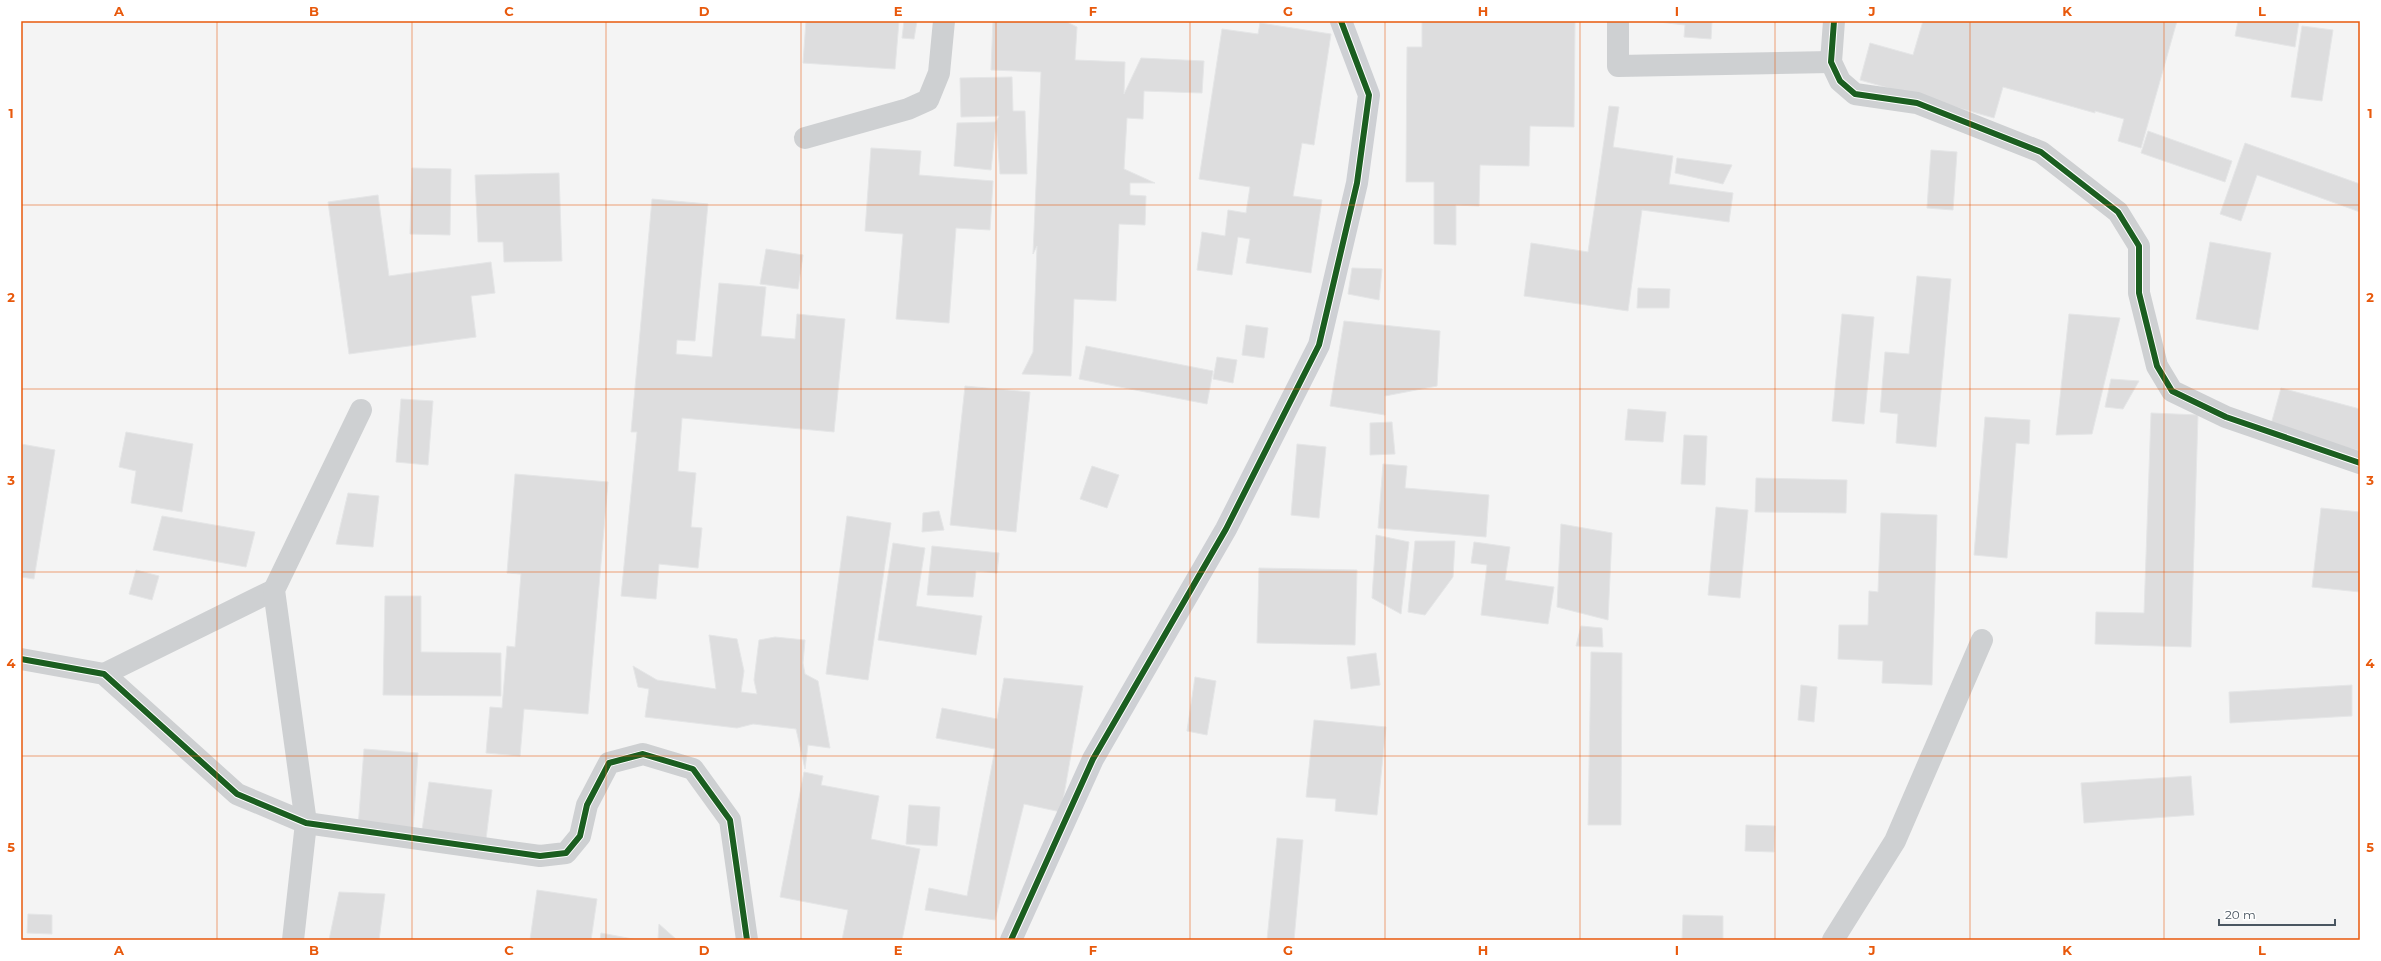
<svg xmlns="http://www.w3.org/2000/svg" width="2381" height="961" viewBox="0 0 2381 961" font-family="Montserrat,sans-serif">
<rect width="100%" height="100%" fill="#f4f4f4"/>
<g fill="#ddddde" stroke="#e5e6e7">
<path d="M 806,21 L 899,21 L 895,69 L 803,63 Z"/>
<path d="M 904,21 L 917,21 L 914,39 L 902,38 Z"/>
<path d="M 993,21 L 1065,21 L 1077,27 L 1075,60 L 1125,62 L 1124,94 L 1141,58 L 1204,61 L 1202,93 L 1144,91 L 1143,119 L 1127,118 L 1124,169 L 1155,183 L 1130,183 L 1130,195 L 1146,196 L 1145,225 L 1119,224 L 1116,301 L 1074,299 L 1071,376 L 1022,374 L 1033,352 L 1037,246 L 1033,254 L 1041,72 L 991,70 Z"/>
<path d="M 1422,21 L 1575,21 L 1574,127 L 1530,126 L 1529,166 L 1480,165 L 1479,206 L 1456,205 L 1456,245 L 1434,244 L 1434,182 L 1406,182 L 1407,47 L 1422,47 Z"/>
<path d="M 1650,21 L 1712,21 L 1711,39 L 1684,37 L 1685,25 Z"/>
<path d="M 1923,21 L 2177,21 L 2141,148 L 2118,141 L 2124,119 L 2095,111 L 2095,113 L 2003,87 L 1994,118 L 1860,80 L 1870,43 L 1913,55 Z"/>
<path d="M 2238,21 L 2299,21 L 2295,47 L 2235,36 Z"/>
<path d="M 1260,23 L 1331,34 L 1314,145 L 1302,143 L 1293,196 L 1322,200 L 1311,273 L 1246,263 L 1250,239 L 1238,237 L 1232,275 L 1197,270 L 1202,232 L 1225,236 L 1228,210 L 1246,213 L 1250,187 L 1199,179 L 1222,29 L 1258,34 Z"/>
<path d="M 2302,26 L 2333,30 L 2322,101 L 2291,97 Z"/>
<path d="M 1012,77 L 1013,111 L 1025,111 L 1027,174 L 1000,174 L 996,122 L 999,116 L 961,117 L 960,78 Z"/>
<path d="M 1609,106 L 1619,107 L 1613,147 L 1673,156 L 1669,184 L 1733,193 L 1729,222 L 1642,210 L 1628,311 L 1524,296 L 1531,243 L 1588,252 Z"/>
<path d="M 996,122 L 991,170 L 954,166 L 957,123 Z"/>
<path d="M 2148,131 L 2232,161 L 2225,182 L 2141,153 Z"/>
<path d="M 2245,143 L 2360,184 L 2360,212 L 2257,175 L 2241,221 L 2220,214 Z"/>
<path d="M 871,148 L 921,151 L 919,175 L 993,181 L 990,230 L 956,228 L 949,323 L 896,319 L 903,234 L 865,231 Z"/>
<path d="M 1931,150 L 1957,152 L 1953,210 L 1927,208 Z"/>
<path d="M 1677,158 L 1732,165 L 1723,184 L 1675,173 Z"/>
<path d="M 412,168 L 451,169 L 450,235 L 410,234 Z"/>
<path d="M 559,173 L 562,261 L 504,262 L 503,242 L 478,242 L 475,175 Z"/>
<path d="M 378,195 L 389,276 L 491,262 L 495,293 L 471,296 L 476,337 L 349,354 L 328,202 Z"/>
<path d="M 652,199 L 708,204 L 695,341 L 677,340 L 676,354 L 712,357 L 719,283 L 766,287 L 761,336 L 795,339 L 797,314 L 845,319 L 834,432 L 682,418 L 678,471 L 696,473 L 691,527 L 702,528 L 698,568 L 659,564 L 656,599 L 621,596 L 637,432 L 631,432 Z"/>
<path d="M 2210,242 L 2271,253 L 2258,330 L 2196,319 Z"/>
<path d="M 766,249 L 803,255 L 798,289 L 760,284 Z"/>
<path d="M 1352,268 L 1382,269 L 1379,300 L 1348,294 Z"/>
<path d="M 1917,276 L 1951,279 L 1936,447 L 1896,443 L 1898,414 L 1880,412 L 1885,352 L 1909,354 Z"/>
<path d="M 1638,288 L 1670,289 L 1669,308 L 1637,308 Z"/>
<path d="M 1842,314 L 1874,317 L 1864,424 L 1832,421 Z"/>
<path d="M 2069,314 L 2120,318 L 2092,434 L 2056,435 Z"/>
<path d="M 1344,321 L 1440,331 L 1437,386 L 1385,396 L 1385,415 L 1330,406 Z"/>
<path d="M 1246,325 L 1268,328 L 1264,358 L 1242,355 Z"/>
<path d="M 1086,346 L 1213,371 L 1207,404 L 1079,379 Z"/>
<path d="M 1217,357 L 1237,360 L 1233,383 L 1213,379 Z"/>
<path d="M 2111,379 L 2139,381 L 2123,409 L 2105,407 Z"/>
<path d="M 965,386 L 1030,392 L 1016,532 L 950,525 Z"/>
<path d="M 2281,388 L 2360,409 L 2360,451 L 2270,428 Z"/>
<path d="M 401,399 L 433,401 L 428,465 L 396,462 Z"/>
<path d="M 1628,409 L 1666,412 L 1663,442 L 1625,440 Z"/>
<path d="M 2151,413 L 2198,415 L 2191,647 L 2095,644 L 2096,612 L 2144,613 Z"/>
<path d="M 1985,417 L 2030,420 L 2029,444 L 2016,443 L 2007,558 L 1974,555 Z"/>
<path d="M 1392,422 L 1395,454 L 1370,455 L 1370,423 Z"/>
<path d="M 126,432 L 193,444 L 182,512 L 131,503 L 136,471 L 119,467 Z"/>
<path d="M 1684,435 L 1707,436 L 1705,485 L 1681,484 Z"/>
<path d="M 21,444 L 55,450 L 34,579 L 21,577 Z"/>
<path d="M 1297,444 L 1326,447 L 1319,518 L 1291,515 Z"/>
<path d="M 1383,464 L 1407,466 L 1405,488 L 1489,495 L 1486,537 L 1378,528 Z"/>
<path d="M 1092,466 L 1119,475 L 1107,508 L 1080,499 Z"/>
<path d="M 515,474 L 608,482 L 588,714 L 524,709 L 520,756 L 486,753 L 490,707 L 502,708 L 507,646 L 515,647 L 521,574 L 507,573 Z"/>
<path d="M 1756,478 L 1847,480 L 1846,513 L 1755,512 Z"/>
<path d="M 348,493 L 379,496 L 373,547 L 336,544 Z"/>
<path d="M 1716,507 L 1748,510 L 1740,598 L 1708,595 Z"/>
<path d="M 2321,508 L 2360,512 L 2360,592 L 2312,587 Z"/>
<path d="M 939,511 L 944,530 L 922,532 L 923,513 Z"/>
<path d="M 1881,513 L 1937,515 L 1932,685 L 1882,683 L 1883,661 L 1838,659 L 1839,625 L 1868,625 L 1869,591 L 1878,592 Z"/>
<path d="M 162,516 L 255,532 L 246,567 L 153,550 Z"/>
<path d="M 847,516 L 891,523 L 868,680 L 826,674 Z"/>
<path d="M 1561,524 L 1612,533 L 1608,620 L 1557,607 Z"/>
<path d="M 1376,535 L 1409,542 L 1401,614 L 1372,598 Z"/>
<path d="M 1415,541 L 1455,541 L 1453,577 L 1425,615 L 1408,612 Z"/>
<path d="M 1474,542 L 1510,547 L 1505,580 L 1554,587 L 1548,624 L 1481,615 L 1487,565 L 1471,563 Z"/>
<path d="M 893,543 L 925,548 L 916,606 L 982,616 L 976,655 L 878,640 Z"/>
<path d="M 932,546 L 999,553 L 997,573 L 976,571 L 973,597 L 927,595 Z"/>
<path d="M 1259,568 L 1357,570 L 1355,645 L 1257,643 Z"/>
<path d="M 136,570 L 159,576 L 152,600 L 129,594 Z"/>
<path d="M 385,596 L 421,596 L 421,652 L 501,653 L 501,696 L 383,695 Z"/>
<path d="M 1581,626 L 1602,628 L 1603,647 L 1576,646 Z"/>
<path d="M 709,635 L 737,639 L 744,671 L 741,692 L 757,694 L 754,680 L 759,640 L 775,637 L 805,640 L 803,663 L 805,674 L 818,681 L 830,748 L 808,745 L 805,769 L 796,729 L 753,724 L 737,728 L 645,717 L 649,689 L 638,687 L 633,666 L 657,680 L 716,689 Z"/>
<path d="M 1591,652 L 1622,653 L 1621,825 L 1588,825 Z"/>
<path d="M 1376,653 L 1380,685 L 1351,689 L 1347,657 Z"/>
<path d="M 1195,677 L 1216,681 L 1207,735 L 1187,731 Z"/>
<path d="M 1004,678 L 1083,686 L 1061,812 L 1024,804 L 995,920 L 925,910 L 929,888 L 967,896 L 995,749 L 936,738 L 942,708 L 997,719 Z"/>
<path d="M 1801,685 L 1817,687 L 1814,722 L 1798,720 Z"/>
<path d="M 2352,685 L 2352,716 L 2230,723 L 2229,692 Z"/>
<path d="M 1314,720 L 1386,727 L 1377,815 L 1335,811 L 1336,799 L 1306,797 Z"/>
<path d="M 364,749 L 418,753 L 413,831 L 358,827 Z"/>
<path d="M 804,772 L 823,776 L 821,785 L 879,796 L 871,839 L 920,849 L 902,940 L 842,940 L 848,910 L 780,897 Z"/>
<path d="M 2191,776 L 2194,815 L 2084,823 L 2081,783 Z"/>
<path d="M 429,782 L 492,790 L 486,839 L 422,830 Z"/>
<path d="M 909,805 L 940,807 L 937,846 L 906,844 Z"/>
<path d="M 1746,825 L 1775,826 L 1774,852 L 1745,851 Z"/>
<path d="M 1277,838 L 1303,840 L 1294,940 L 1267,940 Z"/>
<path d="M 537,890 L 597,899 L 591,940 L 530,940 Z"/>
<path d="M 339,892 L 385,894 L 379,940 L 329,940 Z"/>
<path d="M 28,914 L 52,915 L 52,934 L 27,933 Z"/>
<path d="M 1683,915 L 1723,916 L 1723,940 L 1682,940 Z"/>
<path d="M 659,924 L 677,940 L 658,940 Z"/>
<path d="M 601,933 L 638,940 L 600,940 Z"/>
</g>
<g fill="none" stroke-linecap="round" stroke-linejoin="round">
<g stroke="#ced0d2" stroke-width="22">
<path d="M 1618,21 L 1618,66 L 1831,62"/>
<path d="M 1834,21 L 1831,62 L 1840,81 L 1855,94 L 1917,103 L 2041,152 L 2118,212 L 2139,246 L 2139,293 L 2157,366 L 2172,391 L 2226,417 L 2360,463"/>
<path d="M 805,138 L 908,109 L 928,100 L 939,73 L 944,21"/>
<path d="M 21,659 L 104,674 L 237,794 L 306,823 L 540,856 L 566,853 L 580,836 L 587,805 L 609,763 L 643,754 L 693,769 L 730,820 L 747,940"/>
<path d="M 104,674 L 274,590"/>
<path d="M 293,940 L 306,823 L 274,590 L 361,410"/>
<path d="M 1833,940 L 1895,841 L 1982,640"/>
</g>
<path stroke="#ced0d4" stroke-width="22" d="M 1011,940 L 1093,759 L 1226,529 L 1319,345 L 1357,183 L 1369,95 L 1341,21"/>
<defs>
<g id="cycleway">
<path d="M 1834,21 L 1831,62 L 1840,81 L 1855,94 L 1917,103 L 2041,152 L 2118,212 L 2139,246 L 2139,293 L 2157,366 L 2172,391 L 2226,417 L 2360,463"/>
<path d="M 21,659 L 104,674 L 237,794 L 306,823 L 540,856 L 566,853 L 580,836 L 587,805 L 609,763 L 643,754 L 693,769 L 730,820 L 747,940"/>
<path d="M 1011,940 L 1093,759 L 1226,529 L 1319,345 L 1357,183 L 1369,95 L 1341,21"/>
</g>
</defs>
<use href="#cycleway" stroke="#fff" stroke-width="8"/>
<use href="#cycleway" stroke="#1b5e20" stroke-width="6"/>
</g>
<path fill="none" stroke="#e8590c" stroke-width="1" stroke-opacity="0.55" d="M 217,21 L 217,940M 412,21 L 412,940M 606,21 L 606,940M 801,21 L 801,940M 996,21 L 996,940M 1190,21 L 1190,940M 1385,21 L 1385,940M 1580,21 L 1580,940M 1775,21 L 1775,940M 1970,21 L 1970,940M 2164,21 L 2164,940M 21,205 L 2360,205M 21,389 L 2360,389M 21,572 L 2360,572M 21,756 L 2360,756"/>
<rect width="2381" height="961" fill="none" stroke="#ffffff" stroke-width="44"/>
<path d="M2219 919v6h116v-6" fill="none" stroke="#4a5661" stroke-width="2"/>
<text x="2225" y="919" font-size="12" fill="#4a5661" stroke="#ffffff" stroke-width="3" paint-order="stroke">20 m</text>
<rect x="22" y="22" width="2337" height="917" fill="none" stroke="#e8590c" stroke-width="1.5"/>
<g font-size="13" text-anchor="middle" font-weight="bold" fill="#e8590c">
<text x="119" y="16">A</text>
<text x="314" y="16">B</text>
<text x="509" y="16">C</text>
<text x="704" y="16">D</text>
<text x="898" y="16">E</text>
<text x="1093" y="16">F</text>
<text x="1288" y="16">G</text>
<text x="1483" y="16">H</text>
<text x="1677" y="16">I</text>
<text x="1872" y="16">J</text>
<text x="2067" y="16">K</text>
<text x="2262" y="16">L</text>
<text x="11" y="118">1</text>
<text x="2370" y="118">1</text>
<text x="11" y="302">2</text>
<text x="2370" y="302">2</text>
<text x="11" y="485">3</text>
<text x="2370" y="485">3</text>
<text x="11" y="668">4</text>
<text x="2370" y="668">4</text>
<text x="11" y="852">5</text>
<text x="2370" y="852">5</text>
<text x="119" y="955">A</text>
<text x="314" y="955">B</text>
<text x="509" y="955">C</text>
<text x="704" y="955">D</text>
<text x="898" y="955">E</text>
<text x="1093" y="955">F</text>
<text x="1288" y="955">G</text>
<text x="1483" y="955">H</text>
<text x="1677" y="955">I</text>
<text x="1872" y="955">J</text>
<text x="2067" y="955">K</text>
<text x="2262" y="955">L</text>
</g>
</svg>
